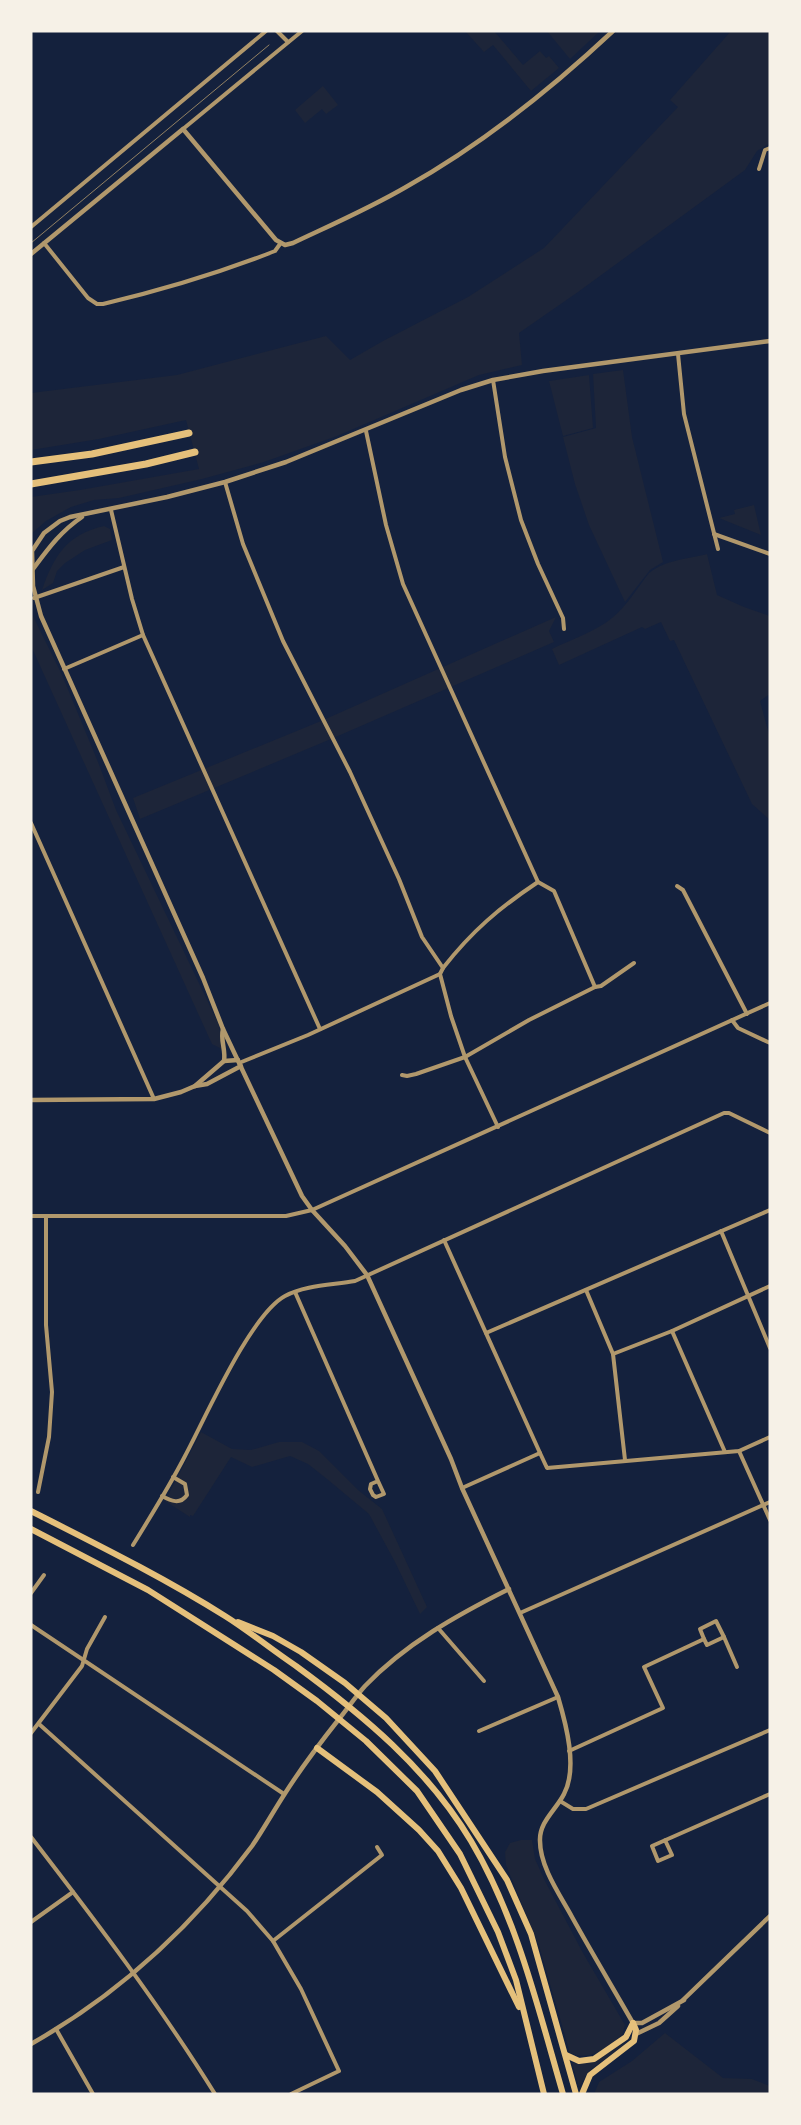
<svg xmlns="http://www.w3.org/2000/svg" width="801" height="2125" viewBox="0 0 801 2125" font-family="Inter,sans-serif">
<rect width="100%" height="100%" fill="#14213d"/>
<g fill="#1d2539">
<path d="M 465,31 L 494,31 L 523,65 L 540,51 L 546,58 L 549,56 L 559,68 L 531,91 L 493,45 L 484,52 Z"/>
<path d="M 547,31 L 600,31 L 570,59 Z"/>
<path d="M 731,31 L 770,31 L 770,143 L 757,151 L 745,170 L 578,292 L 519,333 L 522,365 L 479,375 L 337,436 L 264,462 L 202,479 L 119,498 L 94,500 L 71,507 L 46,521 L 31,534 L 31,497 L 80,490 L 199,469 L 186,420 L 99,439 L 31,450 L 31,393 L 177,375 L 326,336 L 350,360 L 383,341 L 468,297 L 544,248 L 678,107 L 670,100 Z"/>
<path d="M 323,86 L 338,105 L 326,114 L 322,109 L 305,123 L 295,110 Z"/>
<path d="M 623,370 L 632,437 L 663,562 L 650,570 L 625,602 L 589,525 L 575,484 L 563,437 L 596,428 L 593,374 Z"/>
<path d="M 589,375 L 593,428 L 563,436 L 549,381 Z"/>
<path d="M 754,505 L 761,535 L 719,518 L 735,514 L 734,510 Z"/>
<path d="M 104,526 L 110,529 L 112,540 L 85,550 L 65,563 L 57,571 L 53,583 L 42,590 C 54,556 66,535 104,526 Z"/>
<path d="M 707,554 L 717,595 L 744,607 L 770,616 L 770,694 L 760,701 L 770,738 L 770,820 L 752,804 L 674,640 L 670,641 L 661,622 L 645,629 L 642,627 L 559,665 L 552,649 C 572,639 595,632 612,618 C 627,606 637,588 649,573 C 665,560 688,559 707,554 Z"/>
<path d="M 31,612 L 62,675 L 98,762 L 116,810 L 219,1025 L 222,1049 L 212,1044 L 31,646 Z"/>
<path d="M 556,617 L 549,631 L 554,642 L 331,739 L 140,819 L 133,798 L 321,721 Z"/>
<path d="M 201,1432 L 232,1449 L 251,1450 L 279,1442 L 302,1442 L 319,1451 L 358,1490 L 382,1509 L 427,1607 L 420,1614 L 395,1562 L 369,1514 L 327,1479 L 308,1464 L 290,1456 L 252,1467 L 231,1457 L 193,1516 L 190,1515 L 190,1517 L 165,1501 Z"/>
<path d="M 521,1840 L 532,1840 L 535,1859 L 545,1881 L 583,1953 L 625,2025 L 622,2035 C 607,2048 590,2062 570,2053 L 539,1946 L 506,1865 L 505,1852 L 510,1843 Z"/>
<path d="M 665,2033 L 723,2078 L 752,2079 L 770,2086 L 770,2094 L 594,2094 L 599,2082 L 632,2061 Z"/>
<path d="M 626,2042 L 618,2050 L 590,2070 L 579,2087 L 572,2063 L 591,2063 Z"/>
</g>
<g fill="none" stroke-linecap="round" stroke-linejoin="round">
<g stroke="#b1986c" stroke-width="4">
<path d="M 277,31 L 288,42"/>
<path d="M 183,129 L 302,31"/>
<path d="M 759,169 L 765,150 L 770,148"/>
<path d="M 31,227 L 266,31"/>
<path d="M 44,243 L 88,298 L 97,304 L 103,304 C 162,290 219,273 275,251 L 280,244"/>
<path d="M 678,354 L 684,414 L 718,549"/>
<path d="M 493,380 L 505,457 L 521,520 L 538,564 L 563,618 L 564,629"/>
<path d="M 366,431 L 386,525 L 403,584 L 538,882 L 554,891 L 595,987"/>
<path d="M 225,482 L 243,544 L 283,641 L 350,772 L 399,879 L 422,937 L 443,968"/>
<path d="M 111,510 L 132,599 L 143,635 L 320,1029"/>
<path d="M 714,534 L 770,554"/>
<path d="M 34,598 L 124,567"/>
<path d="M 64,669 L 143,635"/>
<path d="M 31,823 L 154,1099"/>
<path d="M 677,886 L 683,890 L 747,1014"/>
<path d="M 732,1020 L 738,1028 L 770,1043"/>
<path d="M 239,1063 L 308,1035 L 440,974"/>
<path d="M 402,1075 L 407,1076 L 416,1074 L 465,1057 L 529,1020 L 595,987 L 601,986 L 634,963"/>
<path d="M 498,1127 L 465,1057 L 451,1016 L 440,974 L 443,968 C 472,931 499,908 538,882"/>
<path d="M 31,1216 L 286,1216 L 312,1210 L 770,1003"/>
<path d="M 721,1231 L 770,1348"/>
<path d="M 444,1240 L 540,1453"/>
<path d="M 586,1290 L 613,1354 L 625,1460"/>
<path d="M 295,1292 L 378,1481 L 371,1484 L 370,1489 L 373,1495 L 376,1497 L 384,1494 L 378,1481"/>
<path d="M 672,1331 L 725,1452"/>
<path d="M 486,1333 L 770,1210"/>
<path d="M 613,1354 L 672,1331 L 770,1286"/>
<path d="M 739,1451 L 770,1520"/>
<path d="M 462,1488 L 540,1453 L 547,1468 L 739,1451 L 770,1437"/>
<path d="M 38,1492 L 49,1437 L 52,1392 L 46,1325 L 46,1216"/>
<path d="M 162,1496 C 171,1501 180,1505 187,1495 L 185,1484 L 173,1477"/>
<path d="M 133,1545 C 151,1516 169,1487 185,1456 C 205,1419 250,1315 285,1296 C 305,1285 333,1285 355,1281 L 724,1113 L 729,1113 L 770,1133"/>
<path d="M 31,1593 L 44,1575"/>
<path d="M 520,1613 L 770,1502"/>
<path d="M 31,1625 L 284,1794"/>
<path d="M 438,1628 L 484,1681"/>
<path d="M 704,1639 L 700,1629 L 716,1621 L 724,1637"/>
<path d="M 39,1724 L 247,1911 L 273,1941 L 301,1989 L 339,2071 L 291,2094"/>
<path d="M 479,1731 L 558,1697"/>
<path d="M 31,1733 L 82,1666 L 87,1649 L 105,1617"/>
<path d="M 569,1751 L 663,1708 L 644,1667 L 704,1639 L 707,1645 L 724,1637 L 737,1667"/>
<path d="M 560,1801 L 573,1809 L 586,1809 L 770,1730"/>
<path d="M 31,1837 C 95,1920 159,2004 215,2094"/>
<path d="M 665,1840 L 672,1855 L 658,1861 L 652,1846 L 770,1794"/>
<path d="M 31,1922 L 73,1892"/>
<path d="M 273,1941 L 382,1855 L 377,1847"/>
<path d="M 56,2029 L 93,2094"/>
</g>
<g stroke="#b1986c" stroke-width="4.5">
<path d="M 31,254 L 183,129 L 276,240 L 285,245 L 293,243 C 331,225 370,208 406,187 C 481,145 550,90 613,31"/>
<path d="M 33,569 C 48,549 61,531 82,517"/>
<path d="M 223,1029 C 220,1040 226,1050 224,1061"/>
<path d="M 195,1086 L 224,1061 L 238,1060"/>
<path d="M 31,1100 L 154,1099 L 181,1092 L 195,1086 L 207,1084 L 241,1066"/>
<path d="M 683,2000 L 770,1916"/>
<path d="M 684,2000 L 642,2023 L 633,2023 C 613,1988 592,1953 572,1917 C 560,1895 540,1867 540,1841 C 539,1822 556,1810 564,1794 C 578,1768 566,1724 558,1697 L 462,1488 L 451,1459 L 367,1275 L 345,1246 L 312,1210 L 302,1196 L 223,1029 L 203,978 L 41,616 L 33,586 L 32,551 L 44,533 L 60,521 L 70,517 L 167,497 L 225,482 L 286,462 L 461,390 L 493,380 L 543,371 L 770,341"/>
<path d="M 636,2034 L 659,2023 L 678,2006"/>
<path d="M 31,2044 C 119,1994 192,1927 252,1846 C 263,1830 273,1812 284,1795 C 301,1768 320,1743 339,1719 C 348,1708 356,1696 365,1686 C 405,1644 457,1615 509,1589"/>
</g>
<g stroke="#e5c07b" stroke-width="6">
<path d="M 31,1511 C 96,1544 163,1577 225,1616 C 249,1631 272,1650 296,1666 C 363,1715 428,1769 471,1841 C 517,1918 538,2008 563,2094"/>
<path d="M 31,1529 L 148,1590 L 274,1670 L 317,1701 L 366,1741 L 417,1791 L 460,1854 L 498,1932 L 516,1980 L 544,2094"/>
<path d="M 238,1622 L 273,1636 L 301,1652 L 345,1683 L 386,1718 L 435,1771 L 507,1880 L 531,1934 L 576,2094"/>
<path d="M 317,1748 L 377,1792 L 419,1830 L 438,1851 L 461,1888 L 519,2007"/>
<path d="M 566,2055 L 579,2061 L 594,2059 L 626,2037 L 633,2023"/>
<path d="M 582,2094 L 590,2075 L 634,2041 L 636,2030 L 633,2023"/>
</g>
<g stroke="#e5c07b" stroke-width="7">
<path d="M 31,462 L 92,454 L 189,433"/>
<path d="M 31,484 L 146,464 L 195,452"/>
</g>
<path stroke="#918062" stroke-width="1" d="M 31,243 L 269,45"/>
</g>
<rect width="801" height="2125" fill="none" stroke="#f6f1e7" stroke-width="65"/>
</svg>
